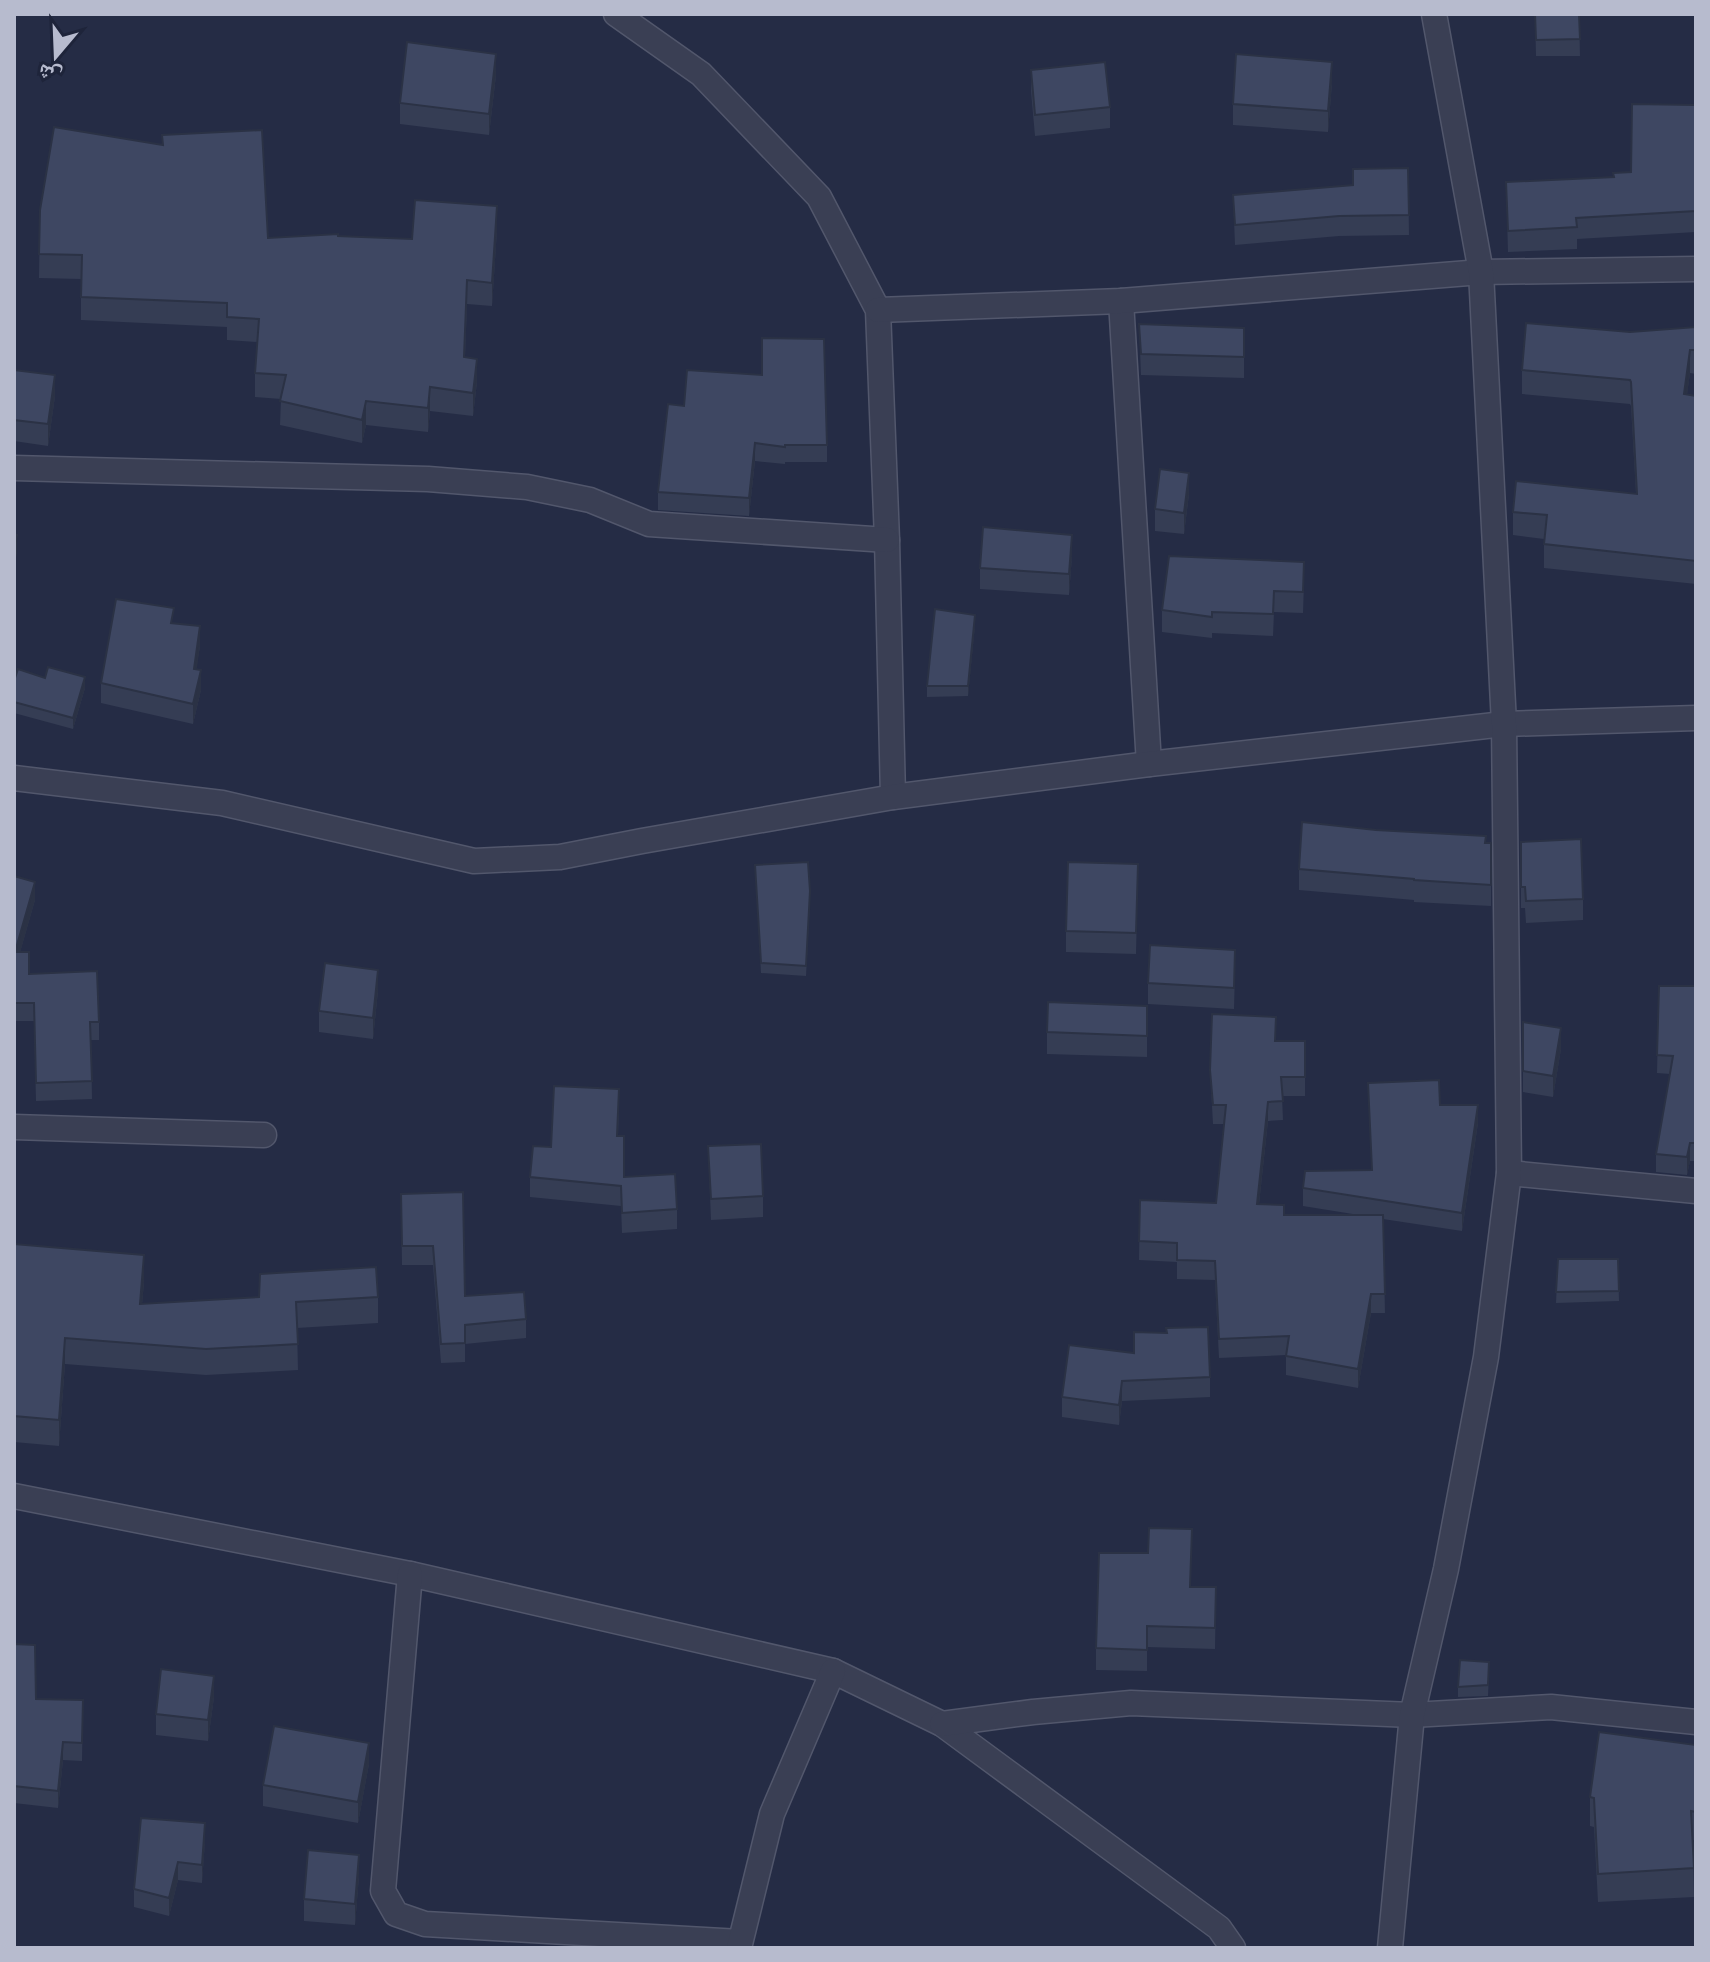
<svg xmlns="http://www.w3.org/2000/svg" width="1710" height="1962" viewBox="0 0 1710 1962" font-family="'Asap Condensed','Noto Naskh Arabic',sans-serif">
<rect width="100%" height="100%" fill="#252c45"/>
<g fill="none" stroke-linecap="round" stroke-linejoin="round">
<defs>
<g id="minor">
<path d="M 616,14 L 701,74 L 819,197 L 878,310 L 887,540 L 893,797"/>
<path d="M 1121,301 L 1149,764"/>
<path d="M 878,310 L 1121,301 L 1481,272 L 1696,269"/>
<path d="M 14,468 L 428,479 L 527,487 L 590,500 L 649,524 L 887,540"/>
<path d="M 14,778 L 222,803 L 474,861 L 560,857 L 642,841 L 893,797 L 1149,764 L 1504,724 L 1696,718"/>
<path d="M 14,1127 L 264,1135"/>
<path d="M 1509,1173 L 1696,1191"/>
<path d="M 14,1496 L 410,1574 L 833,1671 L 942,1724 L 1219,1928 L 1233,1948"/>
<path d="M 410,1574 L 383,1891 L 396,1914 L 425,1924 L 740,1942"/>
<path d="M 942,1724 L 1033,1712 L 1131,1703 L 1412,1715 L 1551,1707 L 1696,1722"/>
<path d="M 739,1948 L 772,1814 L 833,1671"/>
<path d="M 1390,1948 L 1412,1715 L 1446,1569 L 1486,1357 L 1509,1173 L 1504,724 L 1481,272 L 1434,14"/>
</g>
</defs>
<use href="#minor" stroke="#52576c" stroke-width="27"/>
<use href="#minor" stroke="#3a3f54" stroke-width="24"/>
</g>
<g fill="#353d54">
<path d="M 1484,14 L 1579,14 L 1580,56 L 1536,56 L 1535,14 L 1484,15 Z"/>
<path d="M 1031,70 L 1110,107 L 1110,128 L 1035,136 L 1031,91 Z"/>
<path d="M 496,75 L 489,135 L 400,124 L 400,103 Z"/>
<path d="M 1332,83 L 1328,132 L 1233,125 L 1233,104 Z"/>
<path d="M 1696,105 L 1696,232 L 1577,239 L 1577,249 L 1508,252 L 1506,182 L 1613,177 L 1631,172 Z"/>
<path d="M 1408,168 L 1409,235 L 1339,236 L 1235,245 L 1233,195 L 1353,185 Z"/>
<path d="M 40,210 L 268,238 L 338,236 L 412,239 L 497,230 L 492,306 L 467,304 L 465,357 L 477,382 L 473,416 L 430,411 L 428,432 L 366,425 L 362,443 L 280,425 L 281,399 L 255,397 L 255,373 L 257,342 L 227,340 L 227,327 L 81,320 L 81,279 L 39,278 Z"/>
<path d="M 1139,324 L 1244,328 L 1244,378 L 1141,375 Z"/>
<path d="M 1696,327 L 1696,374 L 1690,373 L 1687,394 L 1696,396 L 1696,584 L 1544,568 L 1544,539 L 1513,535 L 1513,512 L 1636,494 L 1631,406 L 1630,404 L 1522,394 L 1522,370 L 1630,332 Z"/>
<path d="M 14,370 L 55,396 L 48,446 L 14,441 Z"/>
<path d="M 668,404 L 827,445 L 827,462 L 785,462 L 785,464 L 755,461 L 749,516 L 658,510 L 658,492 Z"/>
<path d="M 1189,494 L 1184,534 L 1155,531 L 1155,509 Z"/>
<path d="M 1072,556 L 1069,595 L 980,589 L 980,568 Z"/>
<path d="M 1304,583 L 1303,613 L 1274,612 L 1273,636 L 1212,633 L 1212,638 L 1162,632 L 1162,610 Z"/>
<path d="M 174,623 L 200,646 L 196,669 L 201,690 L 193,724 L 101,703 L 101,683 Z"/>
<path d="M 975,625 L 968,696 L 927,697 L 927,686 Z"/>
<path d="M 45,678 L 85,688 L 73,729 L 14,713 L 14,681 Z"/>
<path d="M 1521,842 L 1583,899 L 1583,920 L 1526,923 L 1525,908 L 1521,908 Z"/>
<path d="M 1491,843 L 1491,906 L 1414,902 L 1414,900 L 1299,890 L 1299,869 Z"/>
<path d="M 1138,864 L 1136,954 L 1066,952 L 1066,931 Z"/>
<path d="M 755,865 L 810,901 L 806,976 L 761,973 Z"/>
<path d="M 14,876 L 35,900 L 20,952 L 29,974 L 99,1022 L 99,1040 L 91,1040 L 92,1099 L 36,1101 L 34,1021 L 14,1021 Z"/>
<path d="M 1235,971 L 1234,1009 L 1148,1004 L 1148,983 Z"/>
<path d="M 1659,986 L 1696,986 L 1696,1161 L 1690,1161 L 1687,1175 L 1656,1172 L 1656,1154 L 1670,1074 L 1657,1073 Z"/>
<path d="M 378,991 L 373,1039 L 319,1032 L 319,1011 Z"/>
<path d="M 1147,1006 L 1147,1057 L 1047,1054 L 1047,1032 Z"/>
<path d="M 1523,1022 L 1561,1049 L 1553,1097 L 1523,1092 Z"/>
<path d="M 1276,1041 L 1305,1041 L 1305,1096 L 1282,1096 L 1283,1120 L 1268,1121 L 1259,1204 L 1284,1215 L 1359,1215 L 1303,1206 L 1303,1188 L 1372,1170 L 1368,1083 L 1440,1105 L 1478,1123 L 1462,1231 L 1383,1219 L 1385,1313 L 1371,1313 L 1358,1388 L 1286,1375 L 1286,1355 L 1219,1358 L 1215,1280 L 1177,1279 L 1177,1262 L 1139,1260 L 1140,1200 L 1216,1203 L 1224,1124 L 1213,1124 L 1210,1070 Z"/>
<path d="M 619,1109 L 618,1136 L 624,1177 L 677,1209 L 677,1229 L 622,1233 L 621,1206 L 530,1197 L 530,1177 L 551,1147 Z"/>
<path d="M 708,1146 L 763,1196 L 763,1217 L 711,1220 Z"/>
<path d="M 401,1194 L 465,1296 L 526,1319 L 526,1338 L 465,1344 L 465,1362 L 441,1363 L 433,1265 L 402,1265 Z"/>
<path d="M 14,1244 L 144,1282 L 142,1304 L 378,1297 L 378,1323 L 297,1328 L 298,1370 L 206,1375 L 65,1364 L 59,1446 L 14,1442 Z"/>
<path d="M 1558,1259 L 1618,1259 L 1619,1301 L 1556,1303 Z"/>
<path d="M 1069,1345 L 1210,1377 L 1210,1397 L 1122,1401 L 1119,1425 L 1062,1417 L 1062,1397 Z"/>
<path d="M 1191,1587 L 1216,1587 L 1215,1649 L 1147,1647 L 1147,1671 L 1096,1670 L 1096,1648 Z"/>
<path d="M 14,1644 L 36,1699 L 83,1700 L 82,1761 L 63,1760 L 58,1808 L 14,1803 Z"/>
<path d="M 1489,1673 L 1488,1696 L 1458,1697 L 1458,1687 Z"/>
<path d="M 214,1697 L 208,1741 L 156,1735 L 156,1714 Z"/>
<path d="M 1696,1745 L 1696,1841 L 1693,1840 L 1694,1897 L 1598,1902 L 1594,1827 L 1590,1826 L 1590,1797 Z"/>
<path d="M 369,1764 L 358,1823 L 263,1806 L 263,1785 Z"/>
<path d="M 205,1841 L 202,1883 L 178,1880 L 169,1916 L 134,1907 L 134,1889 Z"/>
<path d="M 359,1876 L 355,1925 L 304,1921 L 304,1899 Z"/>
</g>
<g fill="#2b3245">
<path d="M 496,54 L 496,75 L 489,135 L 489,114 Z"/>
<path d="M 1332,62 L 1332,83 L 1328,132 L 1328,111 Z"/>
<path d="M 497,206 L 497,230 L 492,306 L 492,283 Z"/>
<path d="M 1690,350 L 1690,373 L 1684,418 L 1684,394 Z"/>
<path d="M 477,359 L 477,382 L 473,416 L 473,393 Z"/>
<path d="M 55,375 L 55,396 L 48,446 L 48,424 Z"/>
<path d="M 430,387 L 430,411 L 428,432 L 428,408 Z"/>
<path d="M 366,401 L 366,425 L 362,443 L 362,420 Z"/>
<path d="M 755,443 L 755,461 L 749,516 L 749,498 Z"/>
<path d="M 1189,473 L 1189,494 L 1184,534 L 1184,513 Z"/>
<path d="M 17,535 L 17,554 L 14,566 L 14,547 Z"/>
<path d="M 1072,535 L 1072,556 L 1069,595 L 1069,574 Z"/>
<path d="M 975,615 L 975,625 L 968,696 L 968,686 Z"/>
<path d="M 200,626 L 200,646 L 194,689 L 194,669 Z"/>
<path d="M 201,670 L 201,690 L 193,724 L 193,704 Z"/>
<path d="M 85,677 L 85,688 L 73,729 L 73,718 Z"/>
<path d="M 35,882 L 35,900 L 15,970 L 15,952 Z"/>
<path d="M 378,970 L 378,991 L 373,1039 L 373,1018 Z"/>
<path d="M 1561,1028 L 1561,1049 L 1553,1097 L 1553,1076 Z"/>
<path d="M 1268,1102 L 1268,1121 L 1257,1223 L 1257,1204 Z"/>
<path d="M 1478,1105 L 1478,1123 L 1462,1231 L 1462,1213 Z"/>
<path d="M 1690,1143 L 1690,1161 L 1687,1175 L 1687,1157 Z"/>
<path d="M 144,1255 L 144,1282 L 140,1330 L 140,1304 Z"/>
<path d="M 1371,1294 L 1371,1313 L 1358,1388 L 1358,1369 Z"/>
<path d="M 65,1338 L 65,1364 L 59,1446 L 59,1420 Z"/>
<path d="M 1122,1381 L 1122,1401 L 1119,1425 L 1119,1405 Z"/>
<path d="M 214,1676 L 214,1697 L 208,1741 L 208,1720 Z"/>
<path d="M 63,1742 L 63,1760 L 58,1808 L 58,1791 Z"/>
<path d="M 369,1743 L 369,1764 L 358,1823 L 358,1802 Z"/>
<path d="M 205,1823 L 205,1841 L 202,1883 L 202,1865 Z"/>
<path d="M 359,1855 L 359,1876 L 355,1925 L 355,1904 Z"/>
<path d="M 178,1862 L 178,1880 L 169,1916 L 169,1898 Z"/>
</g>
<g fill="#3e4762" stroke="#2b3245" stroke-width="2">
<path d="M 1535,14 L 1579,14 L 1580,39 L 1536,40 Z"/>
<path d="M 407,42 L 496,54 L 489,114 L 400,103 Z"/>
<path d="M 1236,54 L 1332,62 L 1328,111 L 1233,104 Z"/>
<path d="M 1105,62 L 1110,107 L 1035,115 L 1031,70 Z"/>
<path d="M 1632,104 L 1696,105 L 1696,211 L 1576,218 L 1577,227 L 1508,231 L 1506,182 L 1614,177 L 1613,173 L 1631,172 Z"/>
<path d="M 54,127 L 163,145 L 162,135 L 262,130 L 268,238 L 338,234 L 338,236 L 412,239 L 415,200 L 497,206 L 492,283 L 467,280 L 464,357 L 477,359 L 473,393 L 430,387 L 428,408 L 366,401 L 362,420 L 280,401 L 286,375 L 255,373 L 259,319 L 227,317 L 227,303 L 81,297 L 82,255 L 39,254 L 40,210 Z"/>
<path d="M 1408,168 L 1409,215 L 1339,216 L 1235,225 L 1233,195 L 1353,185 L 1353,169 Z"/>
<path d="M 1526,323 L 1630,332 L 1696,327 L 1696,350 L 1690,350 L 1684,394 L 1696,396 L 1696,561 L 1544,544 L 1547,515 L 1513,512 L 1516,481 L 1637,494 L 1631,382 L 1630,380 L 1522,370 Z"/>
<path d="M 1139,324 L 1244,328 L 1244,357 L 1141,354 Z"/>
<path d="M 762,338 L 824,339 L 827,445 L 785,445 L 785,447 L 755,443 L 749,498 L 658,492 L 668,404 L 684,406 L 687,370 L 762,375 Z"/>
<path d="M 14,370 L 55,375 L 48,424 L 14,420 Z"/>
<path d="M 1160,469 L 1189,473 L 1184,513 L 1155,509 Z"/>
<path d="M 983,527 L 1072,535 L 1069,574 L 980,568 Z"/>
<path d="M 14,534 L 17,535 L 14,547 Z"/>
<path d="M 1169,556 L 1304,562 L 1303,592 L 1274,591 L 1273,614 L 1212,612 L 1212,617 L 1162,610 Z"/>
<path d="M 116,599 L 174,608 L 171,623 L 200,626 L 194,669 L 201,670 L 193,704 L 101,683 Z"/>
<path d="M 935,609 L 975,615 L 968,686 L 927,686 Z"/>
<path d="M 48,667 L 85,677 L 73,718 L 14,702 L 14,681 L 18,669 L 45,678 Z"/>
<path d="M 1302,822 L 1376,830 L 1486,836 L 1485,843 L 1491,843 L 1491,885 L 1414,880 L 1414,879 L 1299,869 Z"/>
<path d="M 1581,839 L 1583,899 L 1526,901 L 1525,887 L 1521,887 L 1521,842 Z"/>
<path d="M 808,862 L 810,891 L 806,966 L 761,963 L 755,865 Z"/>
<path d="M 1068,862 L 1138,864 L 1136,933 L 1066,931 Z"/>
<path d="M 14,876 L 35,882 L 15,952 L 29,952 L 29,974 L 97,971 L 99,1022 L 90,1022 L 92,1081 L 36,1083 L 34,1003 L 14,1003 Z"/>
<path d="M 1150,945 L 1235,950 L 1234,988 L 1148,983 Z"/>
<path d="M 325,963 L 378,970 L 373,1018 L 319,1011 Z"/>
<path d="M 1659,986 L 1696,986 L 1696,1143 L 1690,1143 L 1687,1157 L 1656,1154 L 1673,1056 L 1657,1055 Z"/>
<path d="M 1048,1002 L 1147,1006 L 1147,1036 L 1047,1032 Z"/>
<path d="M 1212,1014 L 1276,1017 L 1275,1041 L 1305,1041 L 1305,1077 L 1281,1077 L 1283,1101 L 1268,1102 L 1257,1204 L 1284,1205 L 1284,1215 L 1383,1215 L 1385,1294 L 1371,1294 L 1358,1369 L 1286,1356 L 1289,1336 L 1219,1339 L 1215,1261 L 1177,1260 L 1177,1243 L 1139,1241 L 1140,1200 L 1216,1203 L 1226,1105 L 1213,1105 L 1210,1070 Z"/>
<path d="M 1523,1022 L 1561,1028 L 1553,1076 L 1523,1071 Z"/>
<path d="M 1439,1080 L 1440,1105 L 1478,1105 L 1462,1213 L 1303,1188 L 1305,1171 L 1372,1170 L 1368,1083 Z"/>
<path d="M 554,1086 L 619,1089 L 617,1136 L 624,1136 L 624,1177 L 675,1174 L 677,1209 L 622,1213 L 621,1186 L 530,1177 L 533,1146 L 551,1147 Z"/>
<path d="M 761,1144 L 763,1196 L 711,1199 L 708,1146 Z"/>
<path d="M 463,1192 L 465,1296 L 524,1292 L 526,1319 L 465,1325 L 465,1343 L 441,1344 L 433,1246 L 402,1246 L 401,1194 Z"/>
<path d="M 14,1244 L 144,1255 L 140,1304 L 259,1297 L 260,1274 L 376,1267 L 378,1297 L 296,1302 L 298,1344 L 206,1349 L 65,1338 L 59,1420 L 14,1416 Z"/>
<path d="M 1558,1259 L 1618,1259 L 1619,1291 L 1556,1292 Z"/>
<path d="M 1208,1327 L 1210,1377 L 1122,1381 L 1119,1405 L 1062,1397 L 1069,1345 L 1134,1353 L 1134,1332 L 1167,1333 L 1166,1328 Z"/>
<path d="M 1149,1528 L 1192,1529 L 1190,1587 L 1216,1587 L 1215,1628 L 1147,1626 L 1147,1650 L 1096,1648 L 1099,1553 L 1148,1553 Z"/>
<path d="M 14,1644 L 35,1645 L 36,1699 L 83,1700 L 82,1743 L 63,1742 L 58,1791 L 14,1786 Z"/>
<path d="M 1460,1660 L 1489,1662 L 1488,1685 L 1458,1687 Z"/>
<path d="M 161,1669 L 214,1676 L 208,1720 L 156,1714 Z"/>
<path d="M 274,1726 L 369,1743 L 358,1802 L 263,1785 Z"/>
<path d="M 1599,1732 L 1696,1745 L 1696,1812 L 1691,1811 L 1694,1868 L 1598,1874 L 1594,1798 L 1590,1797 Z"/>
<path d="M 141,1818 L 205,1823 L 202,1865 L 178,1862 L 169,1898 L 134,1889 Z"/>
<path d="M 308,1850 L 359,1855 L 355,1904 L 304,1899 Z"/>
</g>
<rect width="1710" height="1962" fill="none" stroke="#b7bbce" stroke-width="32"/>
<g transform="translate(56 56) rotate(199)" stroke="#1e243a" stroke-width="6" paint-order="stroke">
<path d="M0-6L14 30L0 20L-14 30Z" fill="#b7bbce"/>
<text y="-12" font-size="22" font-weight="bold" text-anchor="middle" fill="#b7bbce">ش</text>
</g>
</svg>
